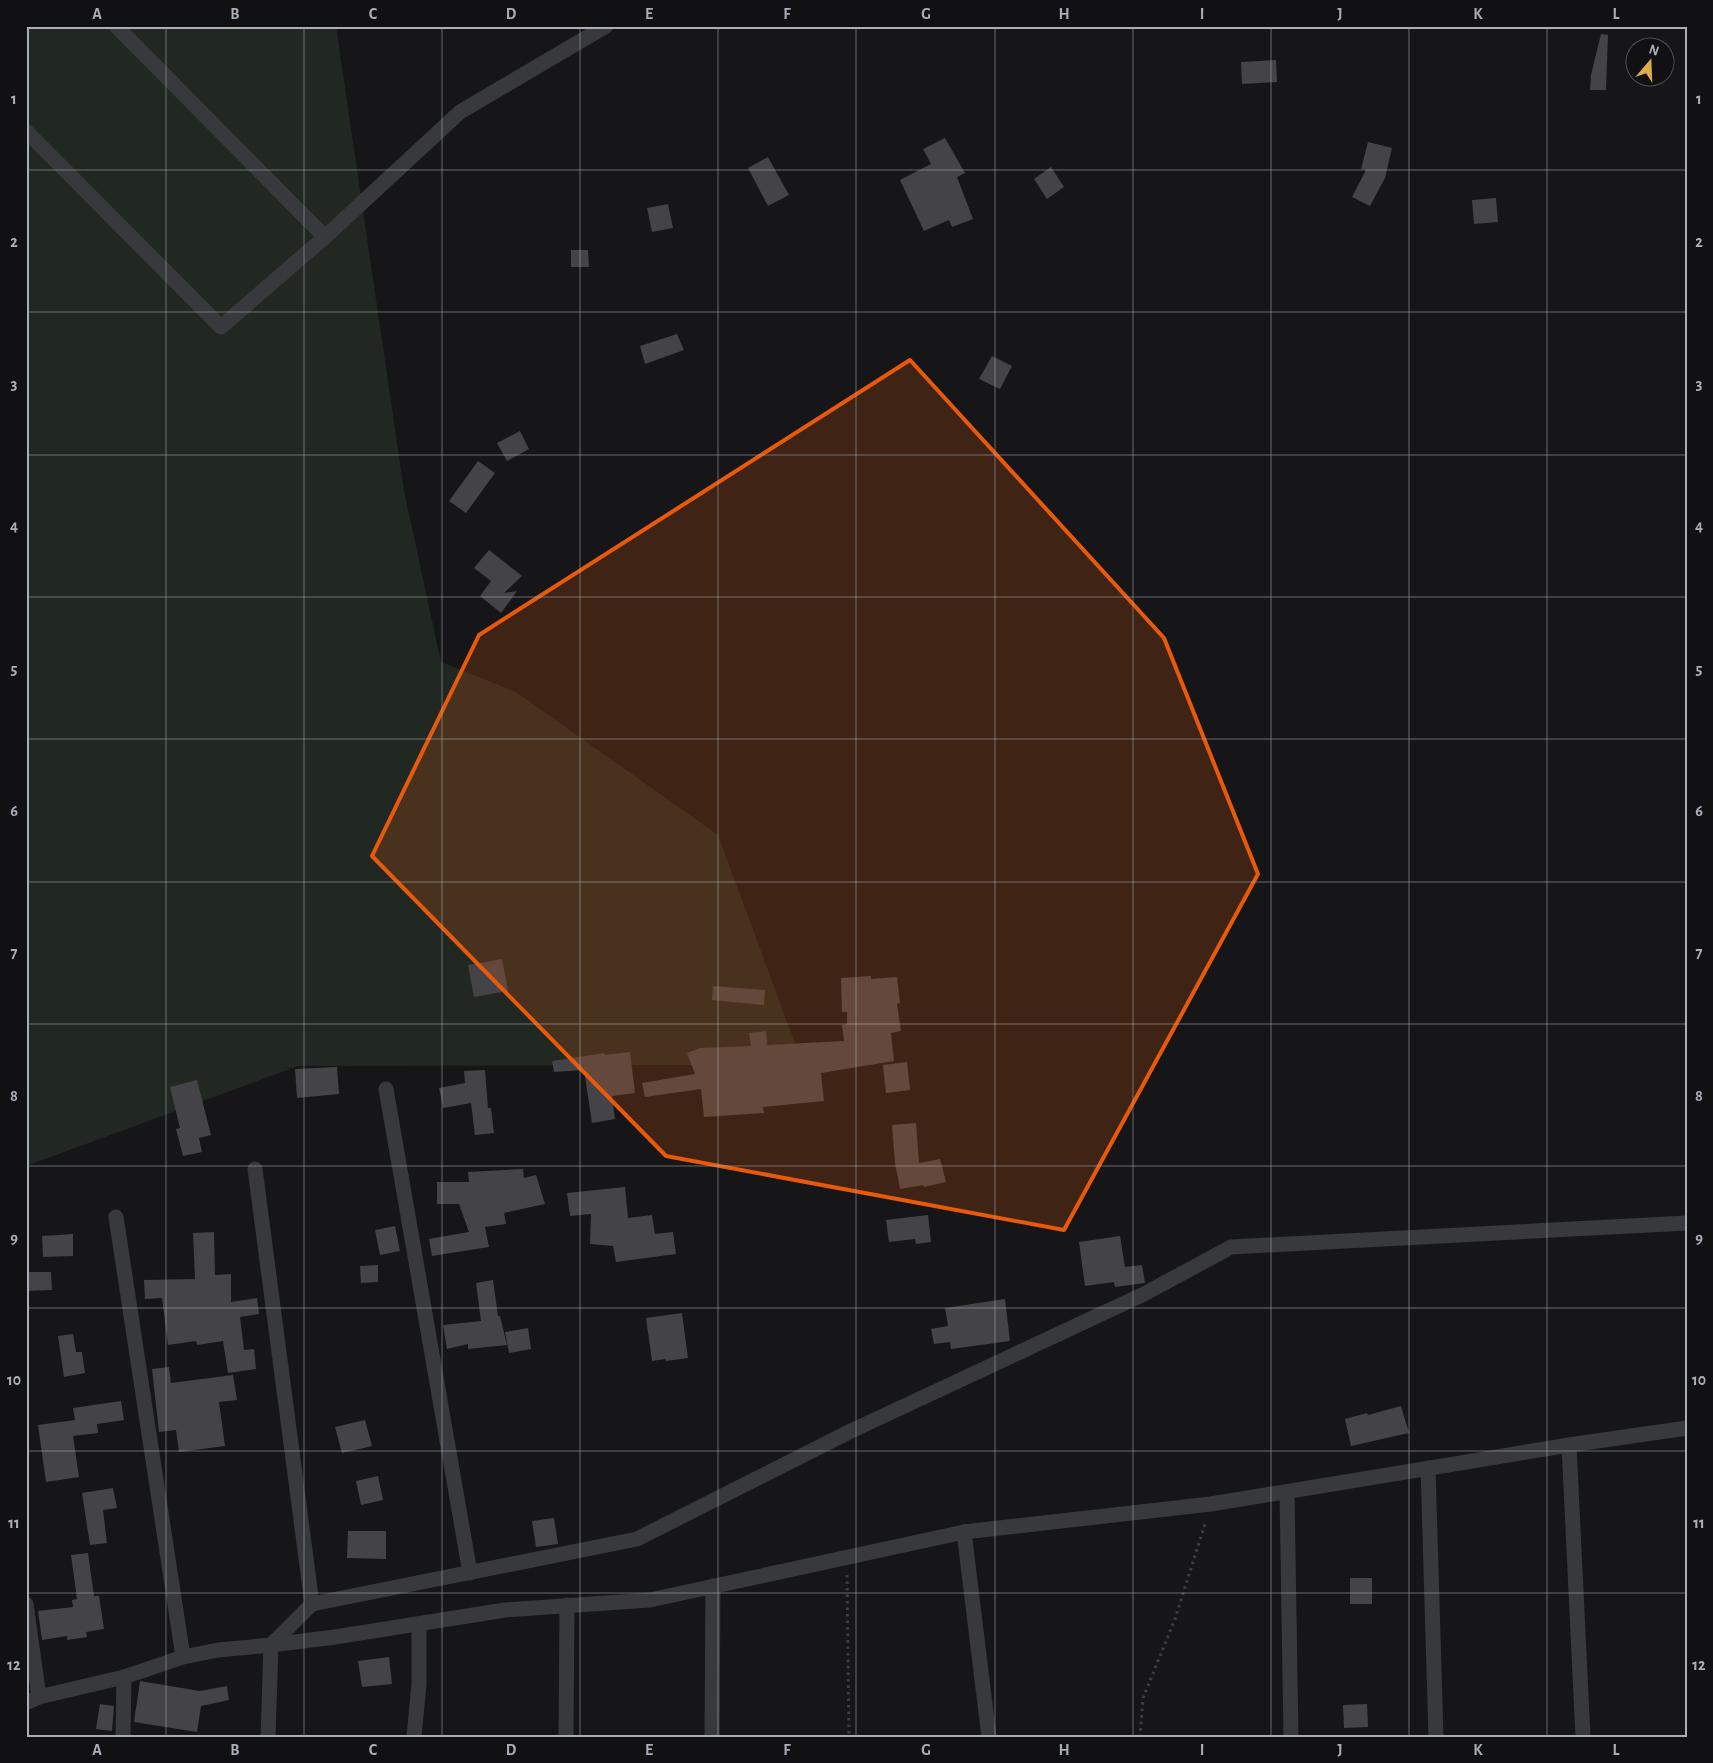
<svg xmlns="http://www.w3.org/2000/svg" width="1713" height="1763" viewBox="0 0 1713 1763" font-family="'Alegreya Sans',sans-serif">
<rect width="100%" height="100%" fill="#161618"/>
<path fill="#212822" d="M 26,26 L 336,26 L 404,491 L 441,662 L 516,692 L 718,835 L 803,1065 L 298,1066 L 26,1166 Z"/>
<g fill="#444448">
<path d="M 1601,34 L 1608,35 L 1606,90 L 1590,90 L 1591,75 Z"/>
<path d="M 1276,60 L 1277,82 L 1242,84 L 1241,62 Z"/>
<path d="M 945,138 L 965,173 L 957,177 L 973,219 L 952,227 L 949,220 L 924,231 L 900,180 L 931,164 L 923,149 Z"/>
<path d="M 1368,142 L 1392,148 L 1385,178 L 1370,206 L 1352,197 L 1366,170 L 1361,169 Z"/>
<path d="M 768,157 L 789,195 L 768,206 L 748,168 Z"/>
<path d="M 1051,167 L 1064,187 L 1047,199 L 1034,179 Z"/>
<path d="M 1496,198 L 1498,222 L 1474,224 L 1472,200 Z"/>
<path d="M 668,204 L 673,228 L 652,232 L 647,208 Z"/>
<path d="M 571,250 L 588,250 L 589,267 L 571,267 Z"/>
<path d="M 677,334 L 684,350 L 645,364 L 640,346 Z"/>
<path d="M 992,356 L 1012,366 L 1000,389 L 979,379 Z"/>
<path d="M 520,431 L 529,449 L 507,461 L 497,443 Z"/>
<path d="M 478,461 L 495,473 L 466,513 L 449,501 Z"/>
<path d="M 489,550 L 522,576 L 504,593 L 517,591 L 501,613 L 480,596 L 491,581 L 474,568 Z"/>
<path d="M 502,959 L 508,991 L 474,997 L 468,965 Z"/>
<path d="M 871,976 L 871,979 L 897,977 L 900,1003 L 897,1004 L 901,1031 L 891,1033 L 894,1061 L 821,1073 L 824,1101 L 763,1107 L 764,1113 L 704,1117 L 701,1089 L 645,1097 L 642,1083 L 695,1074 L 687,1053 L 700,1048 L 751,1046 L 749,1033 L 766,1031 L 767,1045 L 844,1041 L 842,1025 L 847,1024 L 847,1012 L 842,1012 L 841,978 Z"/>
<path d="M 713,986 L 765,990 L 764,1005 L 712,1000 Z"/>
<path d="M 630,1052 L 635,1093 L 612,1096 L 615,1119 L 592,1123 L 584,1070 L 554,1072 L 552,1061 L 604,1053 L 605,1055 Z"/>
<path d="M 907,1062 L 910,1090 L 886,1093 L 883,1065 Z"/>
<path d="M 337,1067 L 339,1094 L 297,1098 L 295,1069 Z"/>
<path d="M 485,1070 L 488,1108 L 491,1108 L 494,1133 L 475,1135 L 471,1103 L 443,1108 L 439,1088 L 465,1083 L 464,1071 Z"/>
<path d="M 197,1080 L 211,1135 L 199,1138 L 202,1152 L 183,1156 L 176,1129 L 180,1128 L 170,1087 Z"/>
<path d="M 916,1123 L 919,1163 L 940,1159 L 946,1182 L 924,1187 L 923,1185 L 900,1189 L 895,1163 L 892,1125 Z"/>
<path d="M 523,1169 L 524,1178 L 536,1175 L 545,1204 L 504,1213 L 506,1224 L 485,1227 L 489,1247 L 432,1256 L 429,1239 L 469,1232 L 459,1204 L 437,1204 L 437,1182 L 469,1182 L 468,1172 Z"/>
<path d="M 625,1187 L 628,1218 L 652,1215 L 655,1234 L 673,1232 L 676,1254 L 616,1262 L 613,1246 L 590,1244 L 591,1214 L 570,1216 L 567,1193 Z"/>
<path d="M 928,1215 L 931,1242 L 916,1244 L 915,1239 L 889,1242 L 886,1220 Z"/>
<path d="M 395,1226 L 400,1251 L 380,1255 L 375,1230 Z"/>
<path d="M 214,1232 L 215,1275 L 231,1274 L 231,1302 L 257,1298 L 259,1314 L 240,1317 L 244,1350 L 254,1349 L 256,1369 L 228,1373 L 223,1341 L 197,1345 L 196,1341 L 168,1345 L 162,1298 L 145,1299 L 144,1280 L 195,1279 L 193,1233 Z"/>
<path d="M 73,1234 L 73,1256 L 43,1257 L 42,1236 Z"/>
<path d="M 1120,1236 L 1125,1267 L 1142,1265 L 1145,1283 L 1115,1287 L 1114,1282 L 1085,1286 L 1079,1242 Z"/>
<path d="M 378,1265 L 378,1282 L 361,1283 L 360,1266 Z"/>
<path d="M 26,1272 L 51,1272 L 52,1290 L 26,1291 Z"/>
<path d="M 493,1280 L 498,1316 L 500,1316 L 507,1345 L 468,1349 L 468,1344 L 447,1349 L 443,1325 L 481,1321 L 476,1283 Z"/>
<path d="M 1005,1299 L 1010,1341 L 951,1349 L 950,1342 L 934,1344 L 931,1329 L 948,1326 L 945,1308 Z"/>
<path d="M 682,1313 L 688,1358 L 666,1361 L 665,1359 L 652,1361 L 646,1318 Z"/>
<path d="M 528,1328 L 531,1349 L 509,1353 L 505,1332 Z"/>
<path d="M 73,1334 L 76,1352 L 82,1352 L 85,1373 L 64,1377 L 58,1336 Z"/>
<path d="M 169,1367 L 171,1383 L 233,1375 L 237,1400 L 219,1402 L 225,1446 L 179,1452 L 176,1430 L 159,1432 L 152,1369 Z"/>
<path d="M 121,1401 L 124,1420 L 97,1424 L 98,1433 L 73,1436 L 79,1477 L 46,1482 L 38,1425 L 75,1420 L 73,1408 Z"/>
<path d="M 1401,1406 L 1409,1433 L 1351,1446 L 1345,1419 L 1367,1413 L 1368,1415 Z"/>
<path d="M 365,1420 L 372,1446 L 342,1453 L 335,1427 Z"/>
<path d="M 378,1476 L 383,1500 L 361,1505 L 356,1481 Z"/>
<path d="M 113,1488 L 117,1508 L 103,1510 L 107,1543 L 90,1545 L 82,1493 Z"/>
<path d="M 554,1518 L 558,1544 L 536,1547 L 532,1521 Z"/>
<path d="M 348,1531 L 386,1531 L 386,1559 L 347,1558 Z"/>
<path d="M 88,1553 L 94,1596 L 99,1596 L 104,1629 L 86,1632 L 87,1637 L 67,1640 L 67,1636 L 42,1640 L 38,1611 L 73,1607 L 72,1600 L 77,1599 L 71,1555 Z"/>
<rect x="1350" y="1578" width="22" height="26"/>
<path d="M 389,1657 L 392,1684 L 362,1687 L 358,1661 Z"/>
<path d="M 140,1681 L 200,1691 L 227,1686 L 229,1700 L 201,1706 L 197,1732 L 134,1722 Z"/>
<path d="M 100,1704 L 114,1706 L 112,1731 L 96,1729 Z"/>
<path d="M 1367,1704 L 1368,1727 L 1344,1728 L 1343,1705 Z"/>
</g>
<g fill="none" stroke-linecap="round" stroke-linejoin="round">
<g stroke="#3e3f43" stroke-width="3" stroke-dasharray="2.5 4" stroke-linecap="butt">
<path d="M 847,1575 L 849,1737"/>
<path d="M 1140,1737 L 1143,1698 L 1175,1619 L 1206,1521"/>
</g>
<g stroke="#38393d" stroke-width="15">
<path d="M 116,26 L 325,237"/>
<path d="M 26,131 L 221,327 L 325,237 L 460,112 L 606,26"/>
<path d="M 386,1089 L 470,1573"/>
<path d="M 255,1169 L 312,1604"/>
<path d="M 116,1217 L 183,1657"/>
<path d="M 1569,1445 L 1583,1737"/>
<path d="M 1428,1468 L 1436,1737"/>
<path d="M 1287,1492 L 1291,1737"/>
<path d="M 964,1532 L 989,1737"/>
<path d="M 26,1604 L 39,1697"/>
<path d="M 26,1703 L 39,1697 L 124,1677 L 183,1657 L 218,1650 L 271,1645 L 312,1604 L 637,1539 L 851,1431 L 1144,1294 L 1231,1247 L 1687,1223"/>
<path d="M 123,1737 L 124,1677"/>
<path d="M 268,1737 L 271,1645 L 335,1637 L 505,1610 L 650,1600 L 964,1532 L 1211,1504 L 1569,1445 L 1687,1428"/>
<path d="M 414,1737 L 419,1684 L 419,1624"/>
<path d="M 566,1737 L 567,1605"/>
<path d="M 712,1737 L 713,1586"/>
</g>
</g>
<path fill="#e8590c" fill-opacity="0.2" stroke="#e8590c" stroke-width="4" stroke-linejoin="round" d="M 910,360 L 1164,638 L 1258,874 L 1064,1230 L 666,1156 L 372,856 L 479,635 Z"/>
<path fill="none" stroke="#aaaeb7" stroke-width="1" stroke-opacity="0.55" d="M 166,26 L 166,1737M 304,26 L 304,1737M 442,26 L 442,1737M 580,26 L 580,1737M 718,26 L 718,1737M 856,26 L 856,1737M 995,26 L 995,1737M 1133,26 L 1133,1737M 1271,26 L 1271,1737M 1409,26 L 1409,1737M 1547,26 L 1547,1737M 26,170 L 1687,170M 26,312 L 1687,312M 26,455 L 1687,455M 26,597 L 1687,597M 26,739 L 1687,739M 26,882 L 1687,882M 26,1024 L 1687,1024M 26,1166 L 1687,1166M 26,1308 L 1687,1308M 26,1451 L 1687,1451M 26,1593 L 1687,1593"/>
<rect width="1713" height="1763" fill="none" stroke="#111113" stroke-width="55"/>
<g transform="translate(1650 62) rotate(19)"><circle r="24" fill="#111113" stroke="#4e5055"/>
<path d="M0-4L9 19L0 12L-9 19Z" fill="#dead49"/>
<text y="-8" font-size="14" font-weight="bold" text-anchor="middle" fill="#aaaeb7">N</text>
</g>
<rect x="28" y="28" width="1658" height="1708" fill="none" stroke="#aaaeb7" stroke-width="2"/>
<g font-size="16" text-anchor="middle" font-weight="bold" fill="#aaaeb7">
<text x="97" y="19">A</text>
<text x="235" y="19">B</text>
<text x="373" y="19">C</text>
<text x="511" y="19">D</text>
<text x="649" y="19">E</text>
<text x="787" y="19">F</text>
<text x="926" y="19">G</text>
<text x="1064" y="19">H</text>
<text x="1202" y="19">I</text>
<text x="1340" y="19">J</text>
<text x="1478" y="19">K</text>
<text x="1616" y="19">L</text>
<text x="14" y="104">1</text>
<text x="1699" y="104">1</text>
<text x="14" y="247">2</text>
<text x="1699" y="247">2</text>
<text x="14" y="389">3</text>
<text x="1699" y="389">3</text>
<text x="14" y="531">4</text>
<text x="1699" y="531">4</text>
<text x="14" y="674">5</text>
<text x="1699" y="674">5</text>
<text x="14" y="816">6</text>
<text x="1699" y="816">6</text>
<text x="14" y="958">7</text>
<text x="1699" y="958">7</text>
<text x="14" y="1101">8</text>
<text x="1699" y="1101">8</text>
<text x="14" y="1243">9</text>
<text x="1699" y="1243">9</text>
<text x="14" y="1385">10</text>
<text x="1699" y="1385">10</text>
<text x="14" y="1528">11</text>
<text x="1699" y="1528">11</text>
<text x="14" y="1670">12</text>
<text x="1699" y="1670">12</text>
<text x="97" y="1755">A</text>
<text x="235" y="1755">B</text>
<text x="373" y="1755">C</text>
<text x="511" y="1755">D</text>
<text x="649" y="1755">E</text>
<text x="787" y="1755">F</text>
<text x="926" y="1755">G</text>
<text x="1064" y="1755">H</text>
<text x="1202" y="1755">I</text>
<text x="1340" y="1755">J</text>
<text x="1478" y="1755">K</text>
<text x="1616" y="1755">L</text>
</g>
</svg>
